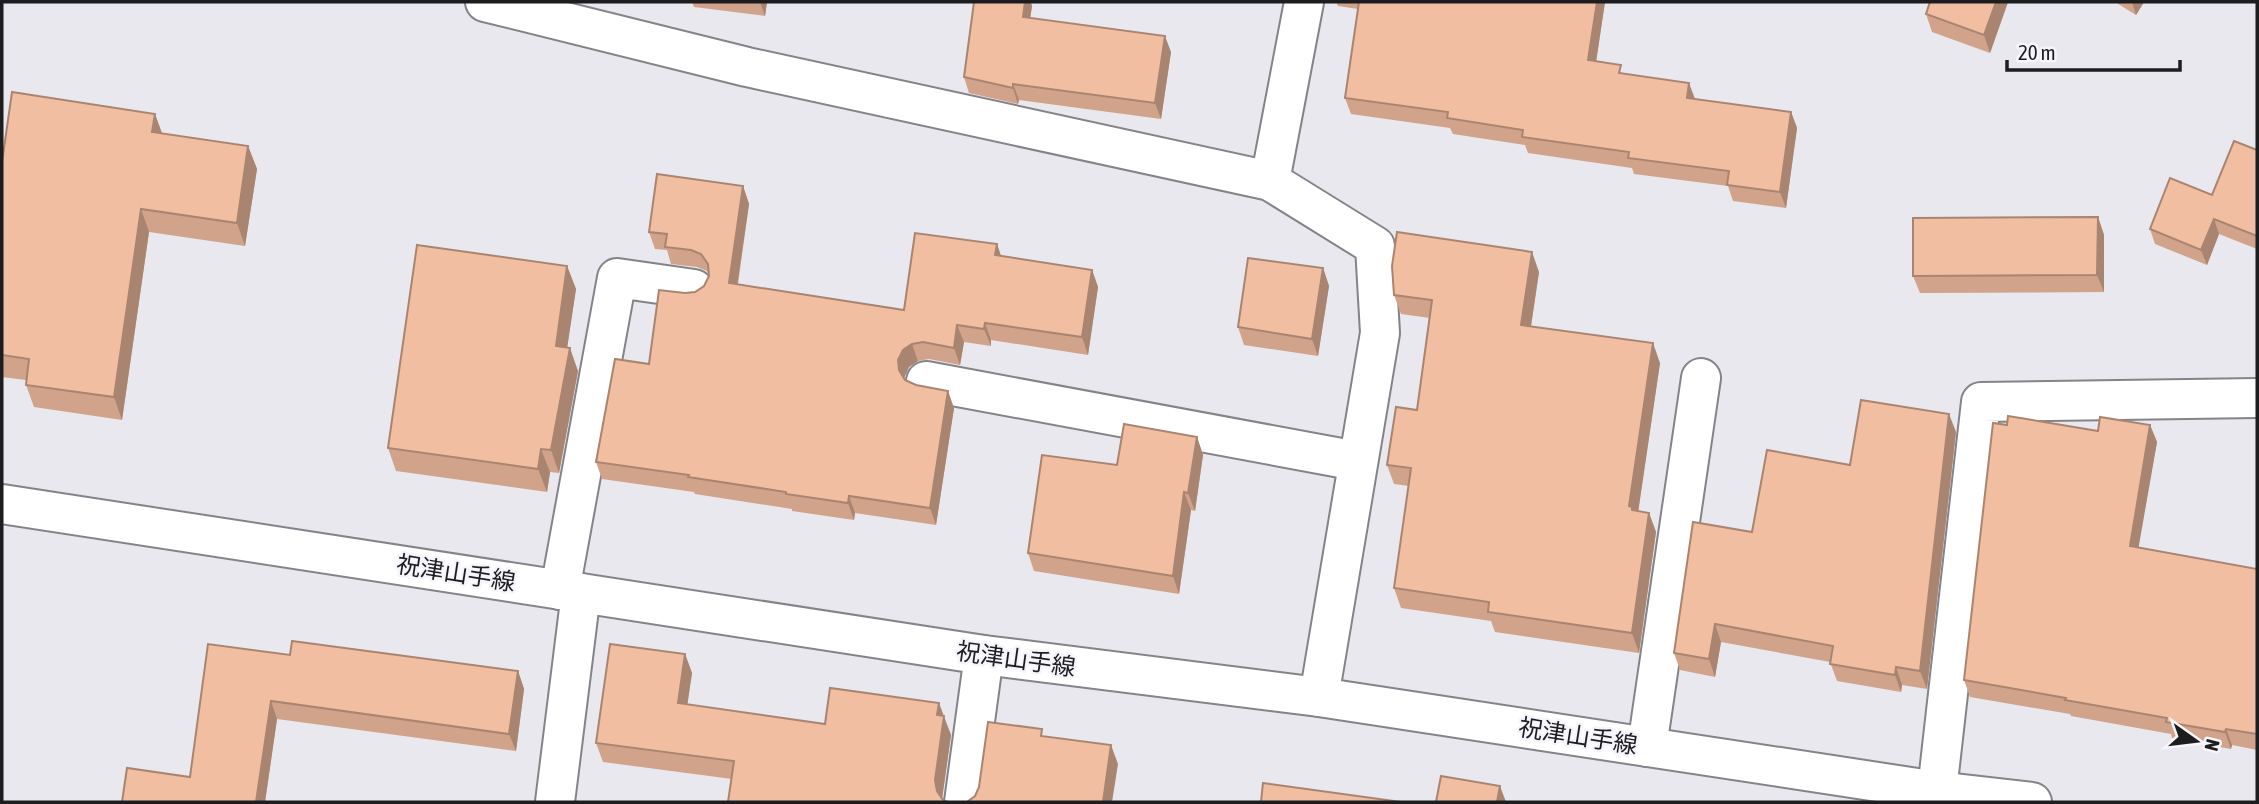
<svg xmlns="http://www.w3.org/2000/svg" width="2259" height="804" viewBox="0 0 2259 804" font-family="'Asap Condensed','Noto Sans JP',sans-serif">
<rect width="100%" height="100%" fill="#e8e8ee"/>
<g fill="none" stroke-linecap="round" stroke-linejoin="round">
<defs>
<g id="minor">
<path d="M 485,2 L 747,67 L 1270,181 L 1375,246 L 1380,333 L 1319,697"/>
<path d="M 1270,181 L 1304,2"/>
<path d="M 926,381 L 1357,461"/>
<path d="M 2,504 L 984,655 L 1319,697 L 1937,791 L 2032,802"/>
<path d="M 560,590 L 617,278 L 694,289"/>
<path d="M 1647,747 L 1701,378"/>
<path d="M 1937,791 L 1981,402 L 2257,398"/>
<path d="M 555,802 L 581,593"/>
<path d="M 964,802 L 984,655"/>
</g>
</defs>
<use href="#minor" stroke="#848389" stroke-width="42"/>
<use href="#minor" stroke="#fff" stroke-width="38"/>
</g>
<g fill="#d0a38a">
<path d="M 692,2 L 767,2 L 765,16 L 694,7 Z"/>
<path d="M 1336,2 L 1605,2 L 1596,61 L 1624,74 L 1695,99 L 1791,112 L 1797,128 L 1786,208 L 1733,201 L 1728,186 L 1634,174 L 1632,168 L 1528,153 L 1525,145 L 1453,134 L 1450,128 L 1351,114 L 1345,98 L 1358,9 L 1338,6 Z"/>
<path d="M 1930,2 L 2008,2 L 1990,53 L 1932,32 L 1926,14 Z"/>
<path d="M 2115,2 L 2144,2 L 2136,15 Z"/>
<path d="M 1032,6 L 1030,18 L 1171,52 L 1161,119 L 1019,100 L 1018,104 L 969,93 L 964,77 Z"/>
<path d="M 155,114 L 162,134 L 248,146 L 257,169 L 245,246 L 149,232 L 122,420 L 34,407 L 26,385 L 26,380 L 2,377 L 2,162 Z"/>
<path d="M 2257,150 L 2257,249 L 2219,234 L 2207,265 L 2155,244 L 2150,229 L 2212,195 Z"/>
<path d="M 743,186 L 749,204 L 738,284 L 904,310 L 997,244 L 1001,256 L 1092,270 L 1098,287 L 1088,355 L 991,340 L 991,346 L 964,342 L 960,365 L 929,359 L 918,361 L 909,367 L 904,378 L 905,380 L 954,408 L 936,525 L 855,513 L 854,520 L 792,511 L 792,509 L 695,494 L 694,492 L 602,479 L 596,462 L 685,293 L 695,292 L 704,286 L 709,276 L 707,271 L 697,267 L 671,264 L 667,250 L 655,249 L 649,232 Z"/>
<path d="M 2098,217 L 2104,235 L 2104,292 L 1920,293 L 1913,276 Z"/>
<path d="M 567,266 L 576,289 L 567,347 L 578,371 L 559,473 L 550,472 L 547,492 L 396,471 L 388,448 Z"/>
<path d="M 1323,268 L 1329,286 L 1318,356 L 1244,345 L 1238,327 Z"/>
<path d="M 1539,272 L 1531,327 L 1660,363 L 1638,511 L 1649,513 L 1656,532 L 1639,653 L 1495,632 L 1491,621 L 1401,608 L 1394,588 L 1409,486 L 1394,484 L 1387,465 L 1417,410 L 1430,318 L 1401,314 L 1394,295 Z"/>
<path d="M 2007,425 L 2098,431 L 2150,425 L 2157,442 L 2138,547 L 2257,569 L 2257,750 L 2232,745 L 2231,749 L 2172,738 L 2171,734 L 2071,716 L 2070,714 L 1970,697 L 1964,680 Z"/>
<path d="M 1956,432 L 1927,689 L 1902,685 L 1901,692 L 1837,681 L 1830,662 L 1721,642 L 1715,677 L 1680,670 L 1674,653 L 1752,532 L 1850,465 Z"/>
<path d="M 1197,437 L 1203,455 L 1195,511 L 1191,510 L 1179,594 L 1034,571 L 1028,553 L 1117,465 Z"/>
<path d="M 685,654 L 692,673 L 687,704 L 825,724 L 943,716 L 951,735 L 942,799 L 732,779 L 603,762 L 596,743 Z"/>
<path d="M 290,655 L 518,671 L 524,689 L 516,751 L 277,719 L 265,802 L 122,802 L 190,777 Z"/>
</g>
<g fill="#a98571">
<path d="M 760,2 L 767,2 L 765,16 Z"/>
<path d="M 1025,2 L 1031,2 L 1032,6 L 1028,33 L 1023,17 Z"/>
<path d="M 1597,2 L 1605,2 L 1594,76 L 1588,60 Z"/>
<path d="M 1996,2 L 2008,2 L 1990,53 L 1984,35 Z"/>
<path d="M 2132,2 L 2144,2 L 2136,15 Z"/>
<path d="M 1165,36 L 1171,52 L 1161,119 L 1155,103 Z"/>
<path d="M 1689,83 L 1695,99 L 1687,98 Z"/>
<path d="M 1013,84 L 1019,100 L 1018,104 L 1013,88 Z"/>
<path d="M 1791,112 L 1797,128 L 1786,208 L 1780,192 Z"/>
<path d="M 155,114 L 163,136 L 152,132 Z"/>
<path d="M 248,146 L 257,169 L 245,246 L 237,223 Z"/>
<path d="M 743,186 L 749,204 L 735,300 L 729,283 Z"/>
<path d="M 141,209 L 149,232 L 122,420 L 114,397 Z"/>
<path d="M 2098,217 L 2104,235 L 2104,292 L 2097,275 Z"/>
<path d="M 2214,219 L 2219,234 L 2207,265 L 2201,250 Z"/>
<path d="M 997,244 L 1003,262 L 995,255 Z"/>
<path d="M 1532,252 L 1539,272 L 1528,345 L 1521,325 Z"/>
<path d="M 567,266 L 576,289 L 564,369 L 556,346 Z"/>
<path d="M 1323,268 L 1329,286 L 1318,356 L 1312,339 Z"/>
<path d="M 1092,270 L 1098,287 L 1088,355 L 1082,337 Z"/>
<path d="M 985,323 L 991,340 L 991,346 L 984,329 Z"/>
<path d="M 957,325 L 964,342 L 960,365 L 954,348 Z"/>
<path d="M 1653,343 L 1660,363 L 1637,520 L 1629,506 Z"/>
<path d="M 912,344 L 918,361 L 909,367 L 904,378 L 905,388 L 899,370 L 898,360 L 903,350 Z"/>
<path d="M 570,348 L 578,371 L 559,473 L 551,450 Z"/>
<path d="M 948,391 L 954,408 L 936,525 L 930,508 Z"/>
<path d="M 1949,414 L 1956,432 L 1927,689 L 1920,671 Z"/>
<path d="M 2150,425 L 2157,442 L 2136,562 L 2130,546 Z"/>
<path d="M 1197,437 L 1203,455 L 1195,511 L 1188,493 Z"/>
<path d="M 541,449 L 550,472 L 547,492 L 538,469 Z"/>
<path d="M 1184,492 L 1191,510 L 1179,594 L 1173,576 Z"/>
<path d="M 849,496 L 855,513 L 854,520 L 848,503 Z"/>
<path d="M 1649,513 L 1656,532 L 1639,653 L 1632,633 Z"/>
<path d="M 1715,624 L 1721,642 L 1715,677 L 1709,659 Z"/>
<path d="M 685,654 L 692,673 L 685,721 L 678,703 Z"/>
<path d="M 1896,667 L 1902,685 L 1901,692 L 1895,675 Z"/>
<path d="M 518,671 L 524,689 L 516,751 L 509,734 Z"/>
<path d="M 271,701 L 277,719 L 265,802 L 256,802 Z"/>
<path d="M 939,703 L 951,735 L 942,799 L 937,791 L 935,780 L 937,715 Z"/>
<path d="M 2226,729 L 2232,745 L 2231,749 L 2225,732 Z"/>
<path d="M 1111,745 L 1118,764 L 1112,802 L 1103,802 Z"/>
<path d="M 1500,786 L 1506,802 L 1497,802 Z"/>
</g>
<g fill="#f2bea1" stroke="#a98571" stroke-width="2">
<path d="M 974,2 L 1025,2 L 1023,17 L 1165,36 L 1155,103 L 1013,84 L 1013,88 L 964,77 Z"/>
<path d="M 1359,2 L 1597,2 L 1588,60 L 1621,65 L 1619,73 L 1689,83 L 1687,98 L 1791,112 L 1780,192 L 1727,185 L 1729,171 L 1628,158 L 1629,152 L 1522,137 L 1523,130 L 1447,118 L 1448,112 L 1345,98 Z"/>
<path d="M 1930,2 L 1996,2 L 1984,35 L 1926,14 Z"/>
<path d="M 12,92 L 155,114 L 152,132 L 248,146 L 237,223 L 141,209 L 114,397 L 26,385 L 29,359 L 2,355 L 2,162 Z"/>
<path d="M 2234,141 L 2257,150 L 2257,236 L 2214,219 L 2201,250 L 2150,229 L 2170,178 L 2212,195 Z"/>
<path d="M 657,174 L 743,186 L 729,283 L 904,310 L 915,233 L 997,244 L 995,255 L 1092,270 L 1082,337 L 985,323 L 984,329 L 957,325 L 954,348 L 923,342 L 912,344 L 903,350 L 898,360 L 899,370 L 905,380 L 916,385 L 948,391 L 930,508 L 849,496 L 848,503 L 786,494 L 786,492 L 688,477 L 689,475 L 596,462 L 615,359 L 649,364 L 659,290 L 685,293 L 695,292 L 704,286 L 709,276 L 708,264 L 701,254 L 691,250 L 665,247 L 667,234 L 649,232 Z"/>
<path d="M 2098,217 L 2097,275 L 1913,276 L 1913,218 Z"/>
<path d="M 1397,232 L 1532,252 L 1521,325 L 1653,343 L 1629,506 L 1632,507 L 1632,510 L 1649,513 L 1632,633 L 1488,612 L 1489,602 L 1394,588 L 1411,468 L 1387,465 L 1396,407 L 1417,410 L 1432,300 L 1394,295 L 1392,266 Z"/>
<path d="M 417,245 L 567,266 L 556,346 L 570,348 L 551,450 L 541,449 L 538,469 L 388,448 Z"/>
<path d="M 1248,258 L 1323,268 L 1312,339 L 1238,327 Z"/>
<path d="M 1861,400 L 1949,414 L 1920,671 L 1896,667 L 1895,675 L 1830,664 L 1833,646 L 1715,624 L 1709,659 L 1674,653 L 1693,522 L 1752,532 L 1767,450 L 1850,465 Z"/>
<path d="M 2008,416 L 2098,431 L 2100,417 L 2150,425 L 2130,546 L 2257,569 L 2257,734 L 2226,729 L 2225,732 L 2166,722 L 2167,718 L 2065,700 L 2066,698 L 1964,680 L 1993,423 L 2007,425 Z"/>
<path d="M 1124,424 L 1197,437 L 1188,493 L 1184,492 L 1173,576 L 1028,553 L 1042,455 L 1117,465 Z"/>
<path d="M 292,641 L 518,671 L 509,734 L 271,701 L 256,802 L 122,802 L 127,768 L 190,777 L 208,644 L 290,655 Z"/>
<path d="M 610,644 L 685,654 L 678,703 L 825,724 L 830,688 L 939,703 L 937,715 L 944,716 L 935,780 L 937,791 L 943,800 L 948,802 L 728,802 L 734,761 L 596,743 Z"/>
<path d="M 988,722 L 1042,729 L 1041,736 L 1111,745 L 1103,802 L 967,802 L 975,796 L 979,787 Z"/>
<path d="M 1441,776 L 1500,786 L 1497,802 L 1436,802 Z"/>
<path d="M 1263,783 L 1401,802 L 1261,802 Z"/>
</g>
<g text-anchor="middle" dominant-baseline="central" stroke-width="5" stroke-linejoin="round" paint-order="stroke">
<g font-size="24" fill="#1d1d1f" stroke="#f6f5fb">
<text transform="translate(456 573) rotate(9)">祝津山手線</text>
<text transform="translate(1016 659) rotate(8)">祝津山手線</text>
<text transform="translate(1578 736) rotate(9)">祝津山手線</text>
</g>
</g>
<rect width="2259" height="804" fill="none" stroke="#1d1d1f" stroke-width="7"/>
<g transform="translate(2196 741) rotate(104)" stroke="#f6f5fb" stroke-width="5" paint-order="stroke">
<path d="M0-5L12 26L0 18L-12 26Z" fill="#1d1d1f"/>
<text y="-10" font-size="19" font-weight="bold" text-anchor="middle" fill="#1d1d1f">N</text>
</g>
<path d="M2007 60v10h173v-10" fill="none" stroke="#1d1d1f" stroke-width="3.5"/>
<text x="2018" y="60" font-size="21" fill="#1d1d1f" stroke="#f6f5fb" stroke-width="5" paint-order="stroke">20 m</text>
</svg>
